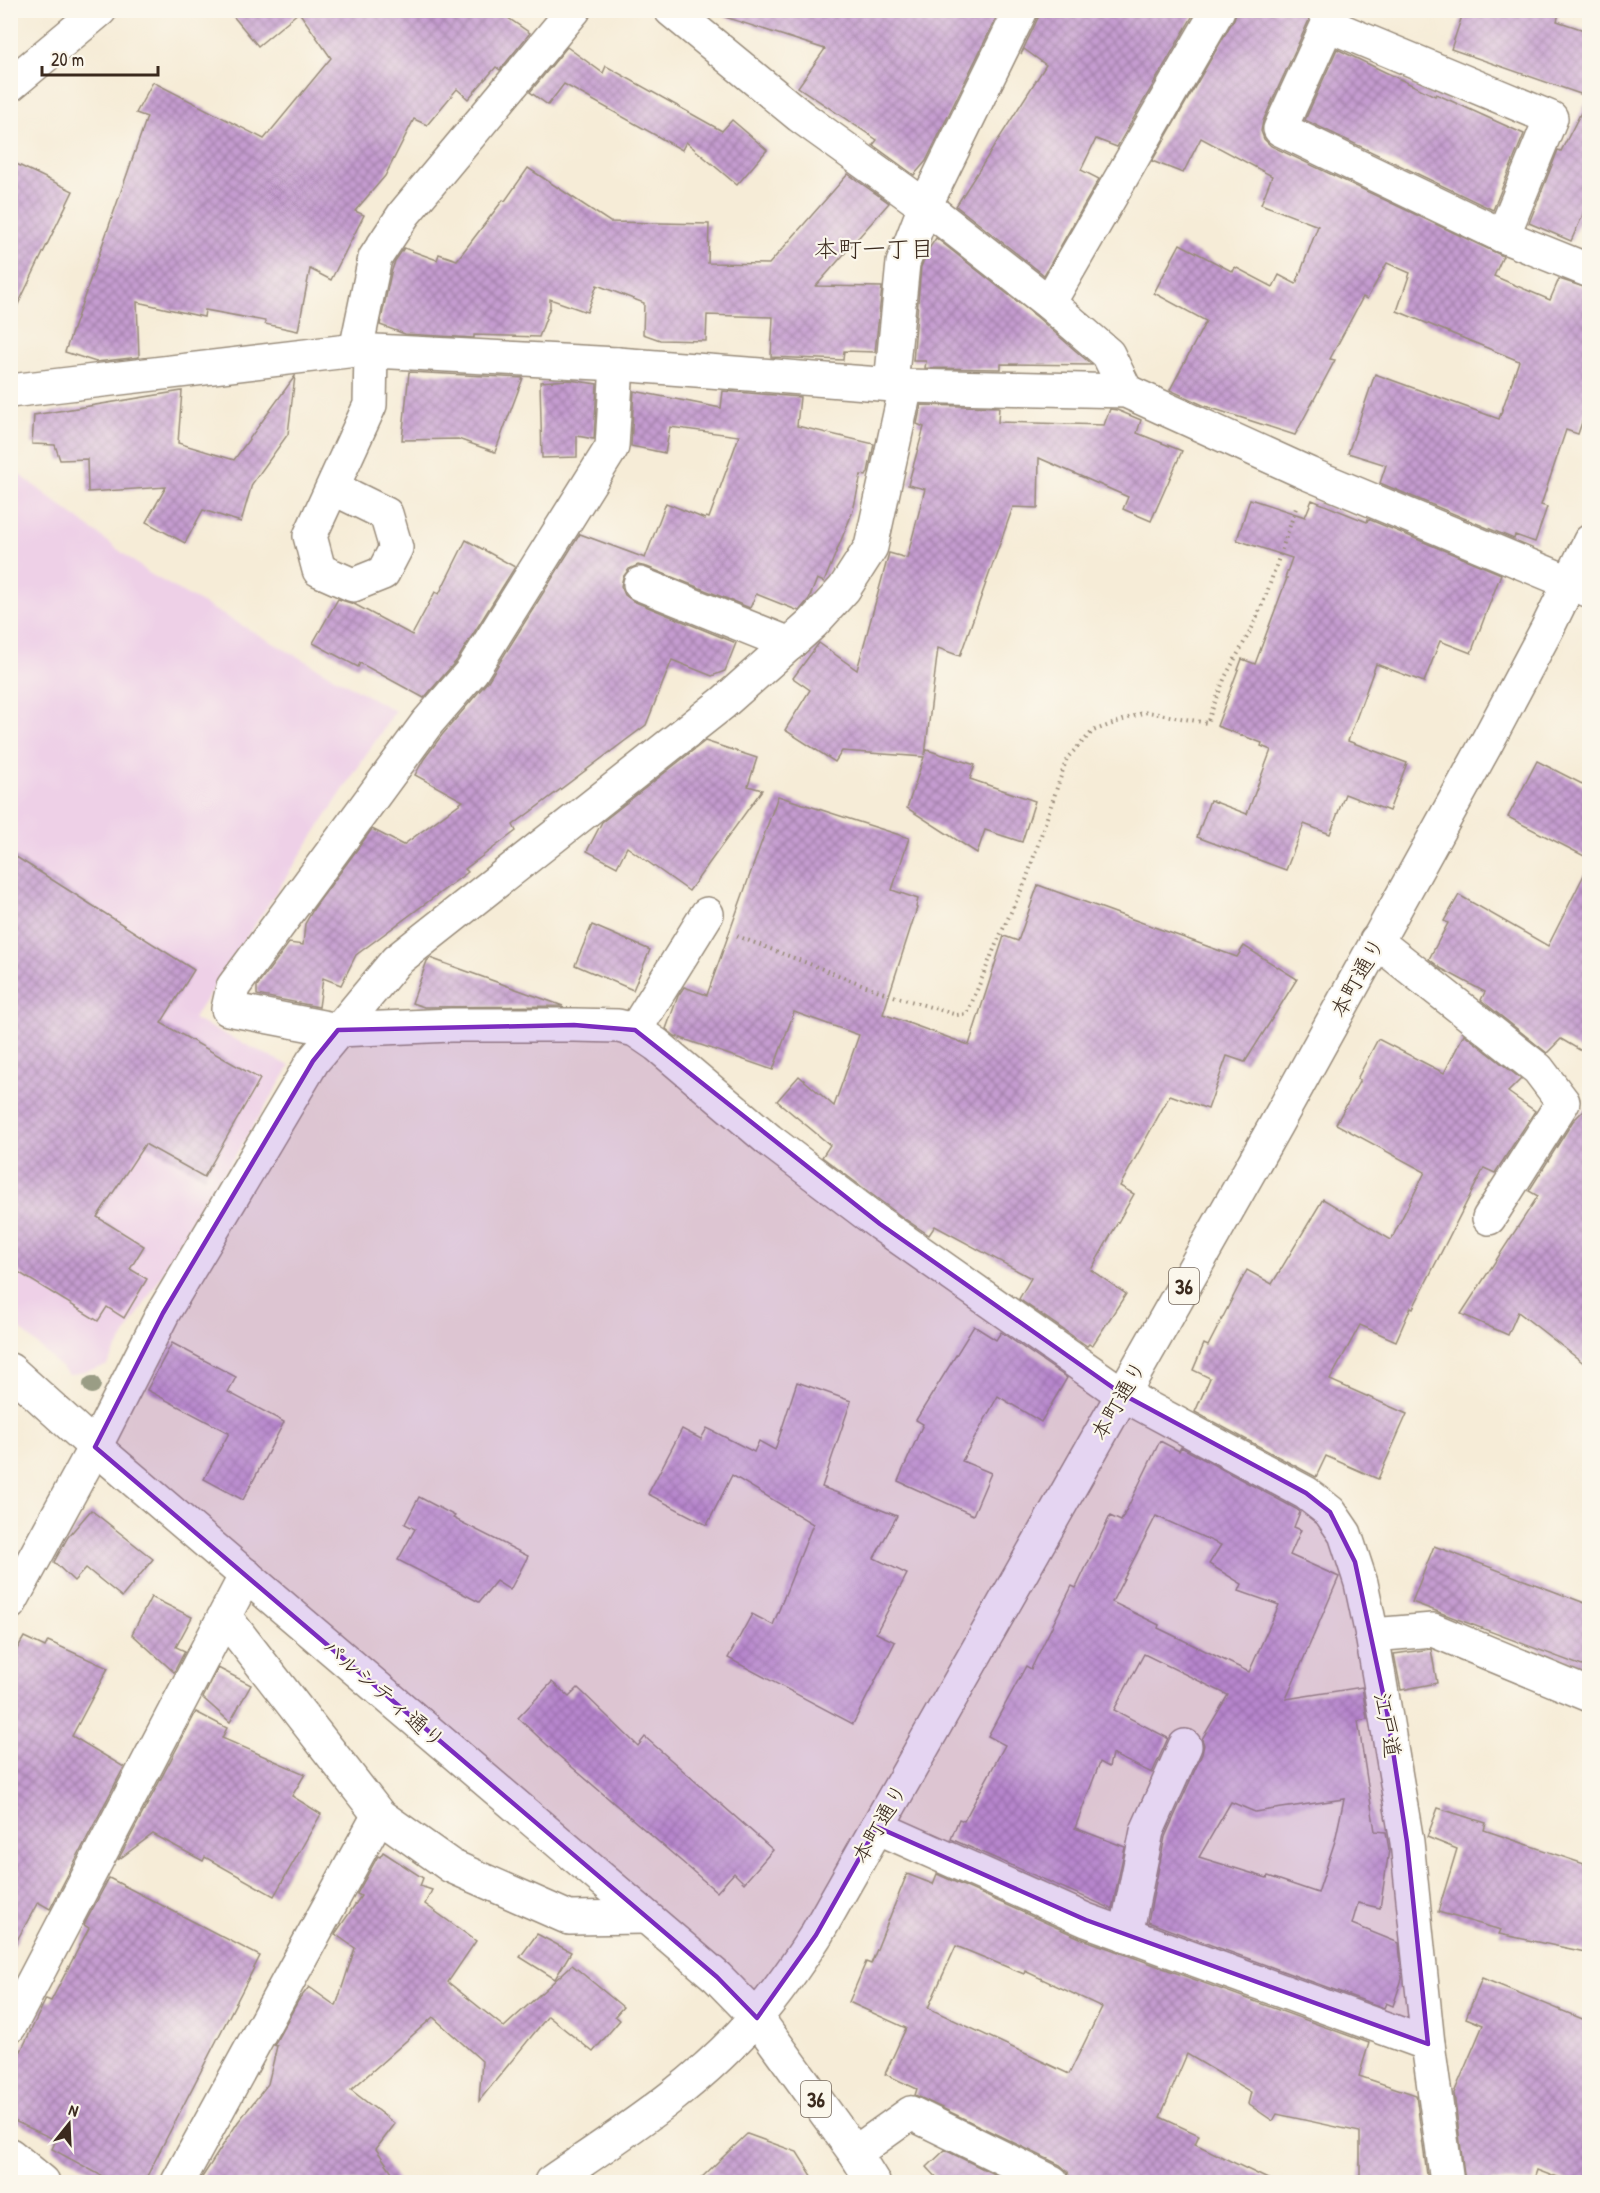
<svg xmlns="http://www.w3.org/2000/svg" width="1600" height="2193" viewBox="0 0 1600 2193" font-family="'Patrick Hand','Klee One',sans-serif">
<defs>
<pattern id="building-cross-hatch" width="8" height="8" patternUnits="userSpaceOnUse" patternTransform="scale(1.5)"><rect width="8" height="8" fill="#c59cd0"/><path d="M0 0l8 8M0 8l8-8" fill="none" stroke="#a17fa8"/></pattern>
</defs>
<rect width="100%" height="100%" fill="#fbf7ec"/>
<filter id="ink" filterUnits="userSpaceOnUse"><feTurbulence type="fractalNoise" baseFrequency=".0167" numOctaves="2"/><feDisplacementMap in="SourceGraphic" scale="12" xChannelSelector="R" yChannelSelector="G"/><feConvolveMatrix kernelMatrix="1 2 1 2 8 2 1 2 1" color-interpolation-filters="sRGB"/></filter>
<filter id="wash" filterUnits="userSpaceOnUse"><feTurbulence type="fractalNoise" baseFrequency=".008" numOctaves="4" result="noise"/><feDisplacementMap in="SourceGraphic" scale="24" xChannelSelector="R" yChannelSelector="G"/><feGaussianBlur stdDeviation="1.35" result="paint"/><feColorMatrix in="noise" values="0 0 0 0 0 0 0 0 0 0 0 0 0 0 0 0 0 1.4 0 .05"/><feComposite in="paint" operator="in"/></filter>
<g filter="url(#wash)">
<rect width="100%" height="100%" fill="#f6ecd7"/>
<path fill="#eed0e7" d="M 10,467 L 150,574 L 395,711 L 193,1019 L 290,1066 L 106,1366 L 69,1375 L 11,1320 Z"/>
<g id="blocks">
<g fill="url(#building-cross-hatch)" fill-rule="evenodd">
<path d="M 228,10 L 498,11 L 530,33 L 500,70 L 496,67 L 468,99 L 457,89 L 427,125 L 414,119 L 385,176 L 355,211 L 364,215 L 331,280 L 310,269 L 298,331 L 265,324 L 265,321 L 205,310 L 204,317 L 137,302 L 139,357 L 96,362 L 65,352 L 147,117 L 136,113 L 153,82 L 264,139 L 331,58 L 299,12 L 258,46 Z"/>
<path d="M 726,10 L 1000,10 L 926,161 L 914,175 L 873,145 L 877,140 L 798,87 L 825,49 L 725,17 Z"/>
<path d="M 1039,10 L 1196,10 L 1117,147 L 1096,139 L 1081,170 L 1099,179 L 1044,275 L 956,206 L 1046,65 L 1024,49 L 1021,54 L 1038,18 Z"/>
<path d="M 1237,10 L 1300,10 L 1306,13 L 1309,20 L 1263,121 L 1261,131 L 1264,139 L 1271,146 L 1503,256 L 1494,276 L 1550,300 L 1559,279 L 1590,289 L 1590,399 L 1578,434 L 1566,430 L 1541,505 L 1547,507 L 1535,542 L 1515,535 L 1514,539 L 1380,483 L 1386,465 L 1348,453 L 1375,374 L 1499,419 L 1519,361 L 1397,311 L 1410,273 L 1387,263 L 1367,299 L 1363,297 L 1330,359 L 1335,360 L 1295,435 L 1205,406 L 1170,390 L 1206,321 L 1154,293 L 1180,244 L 1233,272 L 1235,267 L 1273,287 L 1279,275 L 1296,284 L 1318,226 L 1261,204 L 1272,176 L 1201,138 L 1183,173 L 1152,161 L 1234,19 Z"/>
<path d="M 1464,10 L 1560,10 L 1557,21 L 1590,32 L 1590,199 L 1571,241 L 1529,223 L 1558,150 L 1561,151 L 1589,97 L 1451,49 Z"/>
<path d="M 567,47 L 603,73 L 606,66 L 722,131 L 732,120 L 767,150 L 737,185 L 686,142 L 682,150 L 564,84 L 548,105 L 530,92 Z"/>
<path d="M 1337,49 L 1435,96 L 1436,94 L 1524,134 L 1493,210 L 1305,120 Z"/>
<path d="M 10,161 L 73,191 L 10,321 Z"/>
<path d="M 528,168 L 610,222 L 709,224 L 708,263 L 769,264 L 848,174 L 889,203 L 816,286 L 882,287 L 875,352 L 844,351 L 843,360 L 771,357 L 773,317 L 707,315 L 706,341 L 660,340 L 643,334 L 644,303 L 597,285 L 587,312 L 550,299 L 550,307 L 539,337 L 474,335 L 474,338 L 405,334 L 380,325 L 391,273 L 395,261 L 404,248 L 437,260 L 439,254 L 457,260 L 503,200 L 505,201 Z"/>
<path d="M 936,238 L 1037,317 L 1092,365 L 1001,364 L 1001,369 L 925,368 L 926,361 L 913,361 L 921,267 L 928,250 Z"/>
<path d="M 409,372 L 523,378 L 495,452 L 458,439 L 402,440 Z"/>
<path d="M 295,376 L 288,434 L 252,484 L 241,522 L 203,510 L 185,543 L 146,522 L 166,487 L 88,492 L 87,459 L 60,460 L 55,445 L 32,444 L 34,415 L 182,391 L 178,443 L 234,460 Z"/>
<path d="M 569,380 L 597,384 L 594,439 L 577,436 L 577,457 L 542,458 L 540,382 Z"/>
<path d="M 634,391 L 721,408 L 723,391 L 800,397 L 797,426 L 874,444 L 868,472 L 866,476 L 861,475 L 853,511 L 824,582 L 817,579 L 809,599 L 799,611 L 756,594 L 750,608 L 647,567 L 638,565 L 629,569 L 623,577 L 621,586 L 625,595 L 633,601 L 736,643 L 725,671 L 712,676 L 672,660 L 646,725 L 513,825 L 516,831 L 465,869 L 468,872 L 356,955 L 341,985 L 323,978 L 319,1007 L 257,995 L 257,986 L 289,943 L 303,945 L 305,924 L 314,908 L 372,829 L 403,845 L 463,801 L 415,775 L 424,759 L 442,735 L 488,681 L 580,534 L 645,558 L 666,503 L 705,519 L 706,517 L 709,518 L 739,436 L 670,427 L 665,453 L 631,446 Z"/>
<path d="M 921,405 L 999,407 L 998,422 L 1104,425 L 1110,409 L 1117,410 L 1141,420 L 1137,433 L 1182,451 L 1151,521 L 1123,509 L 1128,497 L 1039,458 L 1038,508 L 1013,507 L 960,656 L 938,648 L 925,755 L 927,750 L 975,765 L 970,779 L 1035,801 L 1022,842 L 985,830 L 977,853 L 907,808 L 924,757 L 842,751 L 835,762 L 785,730 L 810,690 L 793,678 L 819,643 L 857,670 L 889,553 L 907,558 L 925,489 L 908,485 L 924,427 L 917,424 Z"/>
<path d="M 1250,499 L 1305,517 L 1312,500 L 1367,522 L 1368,519 L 1501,574 L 1471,653 L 1440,641 L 1424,682 L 1376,664 L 1348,741 L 1407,763 L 1389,811 L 1345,794 L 1330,834 L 1304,824 L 1286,870 L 1197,837 L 1210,800 L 1247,814 L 1271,750 L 1261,746 L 1262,743 L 1217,726 L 1242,659 L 1255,664 L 1287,578 L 1285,578 L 1292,558 L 1237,540 Z"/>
<path d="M 466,540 L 515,567 L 457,660 L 424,698 L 360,663 L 358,667 L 313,643 L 338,599 L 354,604 L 412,635 L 435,592 L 439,594 Z"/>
<path d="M 705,741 L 757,758 L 748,786 L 762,790 L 689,891 L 627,847 L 617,867 L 587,851 L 602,822 Z"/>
<path d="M 1537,761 L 1590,788 L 1590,859 L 1508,817 Z"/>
<path d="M 778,796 L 909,838 L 892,890 L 918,899 L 916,907 L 917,908 L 883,1014 L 969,1045 L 1004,936 L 1018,941 L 1038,885 L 1237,957 L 1244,946 L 1297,979 L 1245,1062 L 1227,1056 L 1208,1109 L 1170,1095 L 1120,1186 L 1134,1194 L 1091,1270 L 1126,1294 L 1092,1346 L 1089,1344 L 1087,1346 L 1019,1299 L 1031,1278 L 935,1226 L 929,1235 L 902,1217 L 822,1157 L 830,1145 L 777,1101 L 799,1076 L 834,1106 L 859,1035 L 794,1012 L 773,1070 L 675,1036 L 666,1029 L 678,996 L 684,987 L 707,995 Z"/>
<path d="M 10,853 L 194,970 L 161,1023 L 260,1079 L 204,1177 L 145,1144 L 97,1217 L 144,1246 L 130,1269 L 147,1279 L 124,1318 L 107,1307 L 98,1321 L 10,1267 Z"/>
<path d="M 1590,863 L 1590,1056 L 1561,1039 L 1547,1053 L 1481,1000 L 1485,992 L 1442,969 L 1429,959 L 1448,923 L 1444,921 L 1459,895 L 1548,946 Z"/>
<path d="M 592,925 L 650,950 L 633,990 L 575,965 Z"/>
<path d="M 430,958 L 563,1006 L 424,1007 L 412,1003 L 427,961 Z"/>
<path d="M 1464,1034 L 1521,1079 L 1508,1092 L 1535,1111 L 1495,1173 L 1484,1168 L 1413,1308 L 1411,1307 L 1396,1341 L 1360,1325 L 1330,1380 L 1407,1414 L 1378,1479 L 1326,1456 L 1316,1477 L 1195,1412 L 1210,1378 L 1193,1370 L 1204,1344 L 1208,1346 L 1247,1270 L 1272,1284 L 1323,1199 L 1391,1240 L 1425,1172 L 1336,1124 L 1360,1080 L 1357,1079 L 1378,1039 L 1444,1073 Z"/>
<path d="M 1590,1104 L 1590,1368 L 1518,1312 L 1508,1335 L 1461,1314 L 1538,1196 L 1529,1191 L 1573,1121 Z"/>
<path d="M 974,1326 L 996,1340 L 1001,1332 L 1067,1378 L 1041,1422 L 998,1396 L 962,1461 L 991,1473 L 973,1515 L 898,1481 L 923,1424 L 916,1420 Z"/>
<path d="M 172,1343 L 236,1377 L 228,1392 L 284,1422 L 243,1500 L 204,1479 L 229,1433 L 147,1390 Z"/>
<path d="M 797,1382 L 851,1401 L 822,1487 L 897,1516 L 874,1558 L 907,1574 L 876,1633 L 895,1642 L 853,1724 L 728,1658 L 752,1614 L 773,1625 L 813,1524 L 732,1475 L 707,1525 L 648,1494 L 682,1429 L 701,1439 L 707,1428 L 754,1452 L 759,1441 L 775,1450 Z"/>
<path d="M 1160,1441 L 1179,1451 L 1181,1447 L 1296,1509 L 1300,1512 L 1294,1527 L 1301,1530 L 1290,1555 L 1339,1577 L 1286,1699 L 1362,1687 L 1367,1719 L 1358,1721 L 1375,1831 L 1386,1832 L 1389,1850 L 1380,1908 L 1358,1903 L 1352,1924 L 1399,1943 L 1402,1979 L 1393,2006 L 1386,2003 L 1384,2008 L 1148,1922 L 1165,1837 L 1202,1754 L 1204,1745 L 1202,1739 L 1228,1695 L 1144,1654 L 1114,1710 L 1168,1738 L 1152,1773 L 1112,1754 L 1109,1767 L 1100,1762 L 1075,1828 L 1125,1847 L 1112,1909 L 951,1839 L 959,1819 L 964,1821 L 1005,1745 L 988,1736 L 1026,1666 L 1031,1669 L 1072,1586 L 1076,1588 L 1110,1516 L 1121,1521 ZM 1156,1516 L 1221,1545 L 1209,1564 L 1242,1584 L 1239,1591 L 1279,1605 L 1249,1672 L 1158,1628 L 1159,1625 L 1112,1602 ZM 1344,1799 L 1335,1841 L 1318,1893 L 1268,1876 L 1267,1878 L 1199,1857 L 1231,1802 L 1255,1812 Z"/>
<path d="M 419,1497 L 455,1516 L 453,1518 L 528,1556 L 510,1590 L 496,1581 L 479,1602 L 398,1560 L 415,1529 L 405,1524 Z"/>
<path d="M 91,1510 L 153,1559 L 122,1597 L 86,1568 L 74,1581 L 54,1562 L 68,1537 Z"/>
<path d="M 1434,1546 L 1590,1605 L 1590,1669 L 1412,1602 Z"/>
<path d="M 151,1597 L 192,1617 L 176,1647 L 185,1651 L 174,1672 L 132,1634 Z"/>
<path d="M 24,1637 L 45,1647 L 48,1641 L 108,1668 L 72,1736 L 124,1767 L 50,1909 L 38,1902 L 10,1953 L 10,1661 Z"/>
<path d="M 1431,1649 L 1437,1683 L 1401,1690 L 1394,1654 Z"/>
<path d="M 218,1668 L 251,1685 L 230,1722 L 203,1698 Z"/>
<path d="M 552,1682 L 569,1697 L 578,1688 L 638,1746 L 645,1737 L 773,1850 L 744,1883 L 734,1873 L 717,1892 L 558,1755 L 518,1718 Z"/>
<path d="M 196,1712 L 227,1728 L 222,1738 L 305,1774 L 292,1796 L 321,1814 L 274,1896 L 205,1857 L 203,1861 L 153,1834 L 118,1860 Z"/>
<path d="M 1438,1808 L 1486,1823 L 1484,1830 L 1590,1866 L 1590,1953 L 1499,1934 L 1501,1930 L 1438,1912 L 1457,1849 L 1427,1837 Z"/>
<path d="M 383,1852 L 423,1878 L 420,1886 L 432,1890 L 425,1904 L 476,1941 L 448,1982 L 504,2027 L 572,1965 L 623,2007 L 615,2016 L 620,2020 L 593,2052 L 548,2016 L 479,2101 L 482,2061 L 433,2017 L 351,2090 L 395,2124 L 376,2149 L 399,2182 L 199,2182 L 238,2122 L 268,2084 L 277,2046 L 274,2045 L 298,2001 L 309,1987 L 336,2006 L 355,1948 L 335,1934 L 361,1896 L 357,1894 L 378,1856 L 380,1857 Z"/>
<path d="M 907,1874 L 933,1884 L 937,1874 L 1080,1938 L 1369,2043 L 1359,2076 L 1416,2095 L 1428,2182 L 1360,2182 L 1360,2132 L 1277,2114 L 1273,2121 L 1248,2104 L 1251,2092 L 1187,2054 L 1160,2117 L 1199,2135 L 1195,2144 L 1274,2182 L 1070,2182 L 1068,2172 L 1060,2165 L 915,2095 L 917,2089 L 885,2074 L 906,2028 L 849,2002 L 866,1962 L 871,1964 ZM 956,1946 L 1024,1974 L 1025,1971 L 1102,2007 L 1069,2074 L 928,2008 Z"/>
<path d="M 109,1878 L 260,1956 L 144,2182 L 113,2182 L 52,2149 L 56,2140 L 10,2119 L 10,2045 L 21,2051 L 46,1999 L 51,2001 L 89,1928 L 84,1925 Z"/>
<path d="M 537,1934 L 571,1952 L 555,1979 L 520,1957 Z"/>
<path d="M 1482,1978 L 1590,2022 L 1590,2182 L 1568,2182 L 1537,2170 L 1533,2182 L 1465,2182 L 1454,2093 L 1483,2025 L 1466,2018 Z"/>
<path d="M 747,2134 L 797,2152 L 816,2182 L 697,2182 Z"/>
<path d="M 945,2150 L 1010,2182 L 941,2182 L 927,2167 Z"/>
</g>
</g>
</g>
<g filter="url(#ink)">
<use href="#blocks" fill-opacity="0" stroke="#988b7a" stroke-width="1.5"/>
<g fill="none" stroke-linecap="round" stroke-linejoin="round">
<defs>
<g id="minor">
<path d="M 671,10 L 800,116 L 925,206 L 1049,303 L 1108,354 L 1126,391"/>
<path d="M 1324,10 L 1332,15 L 1280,129 L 1503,236 L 1590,271"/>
<path d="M 1328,25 L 1551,118 L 1503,236"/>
<path d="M 1049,303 L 1218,10"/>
<path d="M 356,350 L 375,258 L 404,214 L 574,10"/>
<path d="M 617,364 L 612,447 L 472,671 L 427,723 L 233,987 L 228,1009 L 338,1030 L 451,1025 L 574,1025 L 618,1026 L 635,1030 L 657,1045 L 769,1140 L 880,1224 L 1122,1394 L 1306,1493 L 1330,1512 L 1345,1534 L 1361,1583 L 1372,1635 L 1407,1842 L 1428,2044 L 1447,2182"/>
<path d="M 891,384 L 903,263 L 925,206 L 1021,10"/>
<path d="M 10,391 L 356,350 L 617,364 L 906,386 L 1126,391 L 1309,474 L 1590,591"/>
<path d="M 333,488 L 386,514 L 396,548 L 383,573 L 353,585 L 319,570 L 310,536 L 370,405 L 371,351"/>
<path d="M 640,584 L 790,644"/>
<path d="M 1376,941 L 1538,1069 L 1563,1102 L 1489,1218"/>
<path d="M 635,1030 L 707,914"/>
<path d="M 10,1370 L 95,1447 L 717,1977 L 757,2018"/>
<path d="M 10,1603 L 95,1447 L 163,1313 L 313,1061 L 396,961 L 723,703 L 812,624 L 844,589 L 871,547 L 906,386"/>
<path d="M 225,1617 L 379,1815 L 451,1866 L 569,1918 L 645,1917"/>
<path d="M 1372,1635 L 1433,1630 L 1590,1695"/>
<path d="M 877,1827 L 1086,1920 L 1428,2044"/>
<path d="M 1126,1935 L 1147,1831 L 1185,1746"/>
<path d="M 10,2026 L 246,1575"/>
<path d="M 855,2153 L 911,2113 L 1052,2182"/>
<path d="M 10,2155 L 43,2182"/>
<path d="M 178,2182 L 379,1815"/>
</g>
<g id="major">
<path d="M 10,85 L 100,10"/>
<path d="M 757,2018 L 855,2153 L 873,2182"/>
<path d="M 551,2182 C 624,2132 700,2084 757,2016 C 779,1991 798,1963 816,1935 L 1275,1126 L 1485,746 L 1547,629 L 1590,541"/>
</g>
</defs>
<use href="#minor" stroke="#988b7a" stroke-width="36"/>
<use href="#major" stroke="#988b7a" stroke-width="36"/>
<path stroke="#988b7a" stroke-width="4" stroke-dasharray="1.5 4.5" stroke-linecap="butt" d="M 737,936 L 887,994 L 957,1015 L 967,1014 L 997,942 L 1026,880 L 1067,758 L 1093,731 L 1142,713 L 1148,712 L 1207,723 L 1225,677 L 1252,628 L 1265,598 L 1296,508"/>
<use href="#minor" stroke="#fff" stroke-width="33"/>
<use href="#major" stroke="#fff" stroke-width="33"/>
</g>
<circle fill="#9a9d85" cx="92" cy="1385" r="9"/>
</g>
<path fill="#7b2cbf" fill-opacity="0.2" stroke="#7b2cbf" stroke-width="4.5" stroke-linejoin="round" d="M 574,1025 L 635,1030 L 880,1224 L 1122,1394 L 1306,1493 L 1330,1512 L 1355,1562 L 1387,1712 L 1407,1842 L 1428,2044 L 1086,1920 L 877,1827 L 816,1935 L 757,2018 L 717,1977 L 95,1447 L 163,1313 L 313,1061 L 338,1030 Z"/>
<g text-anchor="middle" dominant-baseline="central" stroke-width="4.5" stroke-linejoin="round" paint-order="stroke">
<g fill="#fbf7ec" stroke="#75685c" stroke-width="1.5">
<rect x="1169" y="1268" width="30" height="36" rx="4.5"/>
<rect x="801" y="2081" width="30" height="36" rx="4.5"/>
</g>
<g font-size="21" font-weight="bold" fill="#3b2a1e">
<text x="1184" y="1286">36</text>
<text x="816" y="2099">36</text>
</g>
<g font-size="22" fill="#3b2a1e" stroke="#fbf7ec">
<text transform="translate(1357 977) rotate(-61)">本町通り</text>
<text transform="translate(1118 1400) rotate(-60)">本町通り</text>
<text transform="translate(384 1693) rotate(41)">パルシティ通り</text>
<text transform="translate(1388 1725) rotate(80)">江戸道</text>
<text transform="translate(879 1823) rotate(-60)">本町通り</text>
</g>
<g font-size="24" fill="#3b2a1e" stroke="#fbf7ec">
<text x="874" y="248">本町一丁目</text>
</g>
</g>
<rect width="1600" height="2193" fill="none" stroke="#fbf7ec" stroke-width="36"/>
<g transform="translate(69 2124) rotate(18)" stroke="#fbf7ec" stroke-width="4.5" paint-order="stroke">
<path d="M0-4.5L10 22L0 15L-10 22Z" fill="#3b2a1e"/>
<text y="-9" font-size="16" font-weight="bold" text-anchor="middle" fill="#3b2a1e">N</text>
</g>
<path d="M42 66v9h116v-9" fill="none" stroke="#3b2a1e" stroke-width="3"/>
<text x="51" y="66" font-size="18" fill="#3b2a1e" stroke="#fbf7ec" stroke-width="4.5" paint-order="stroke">20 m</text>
</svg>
